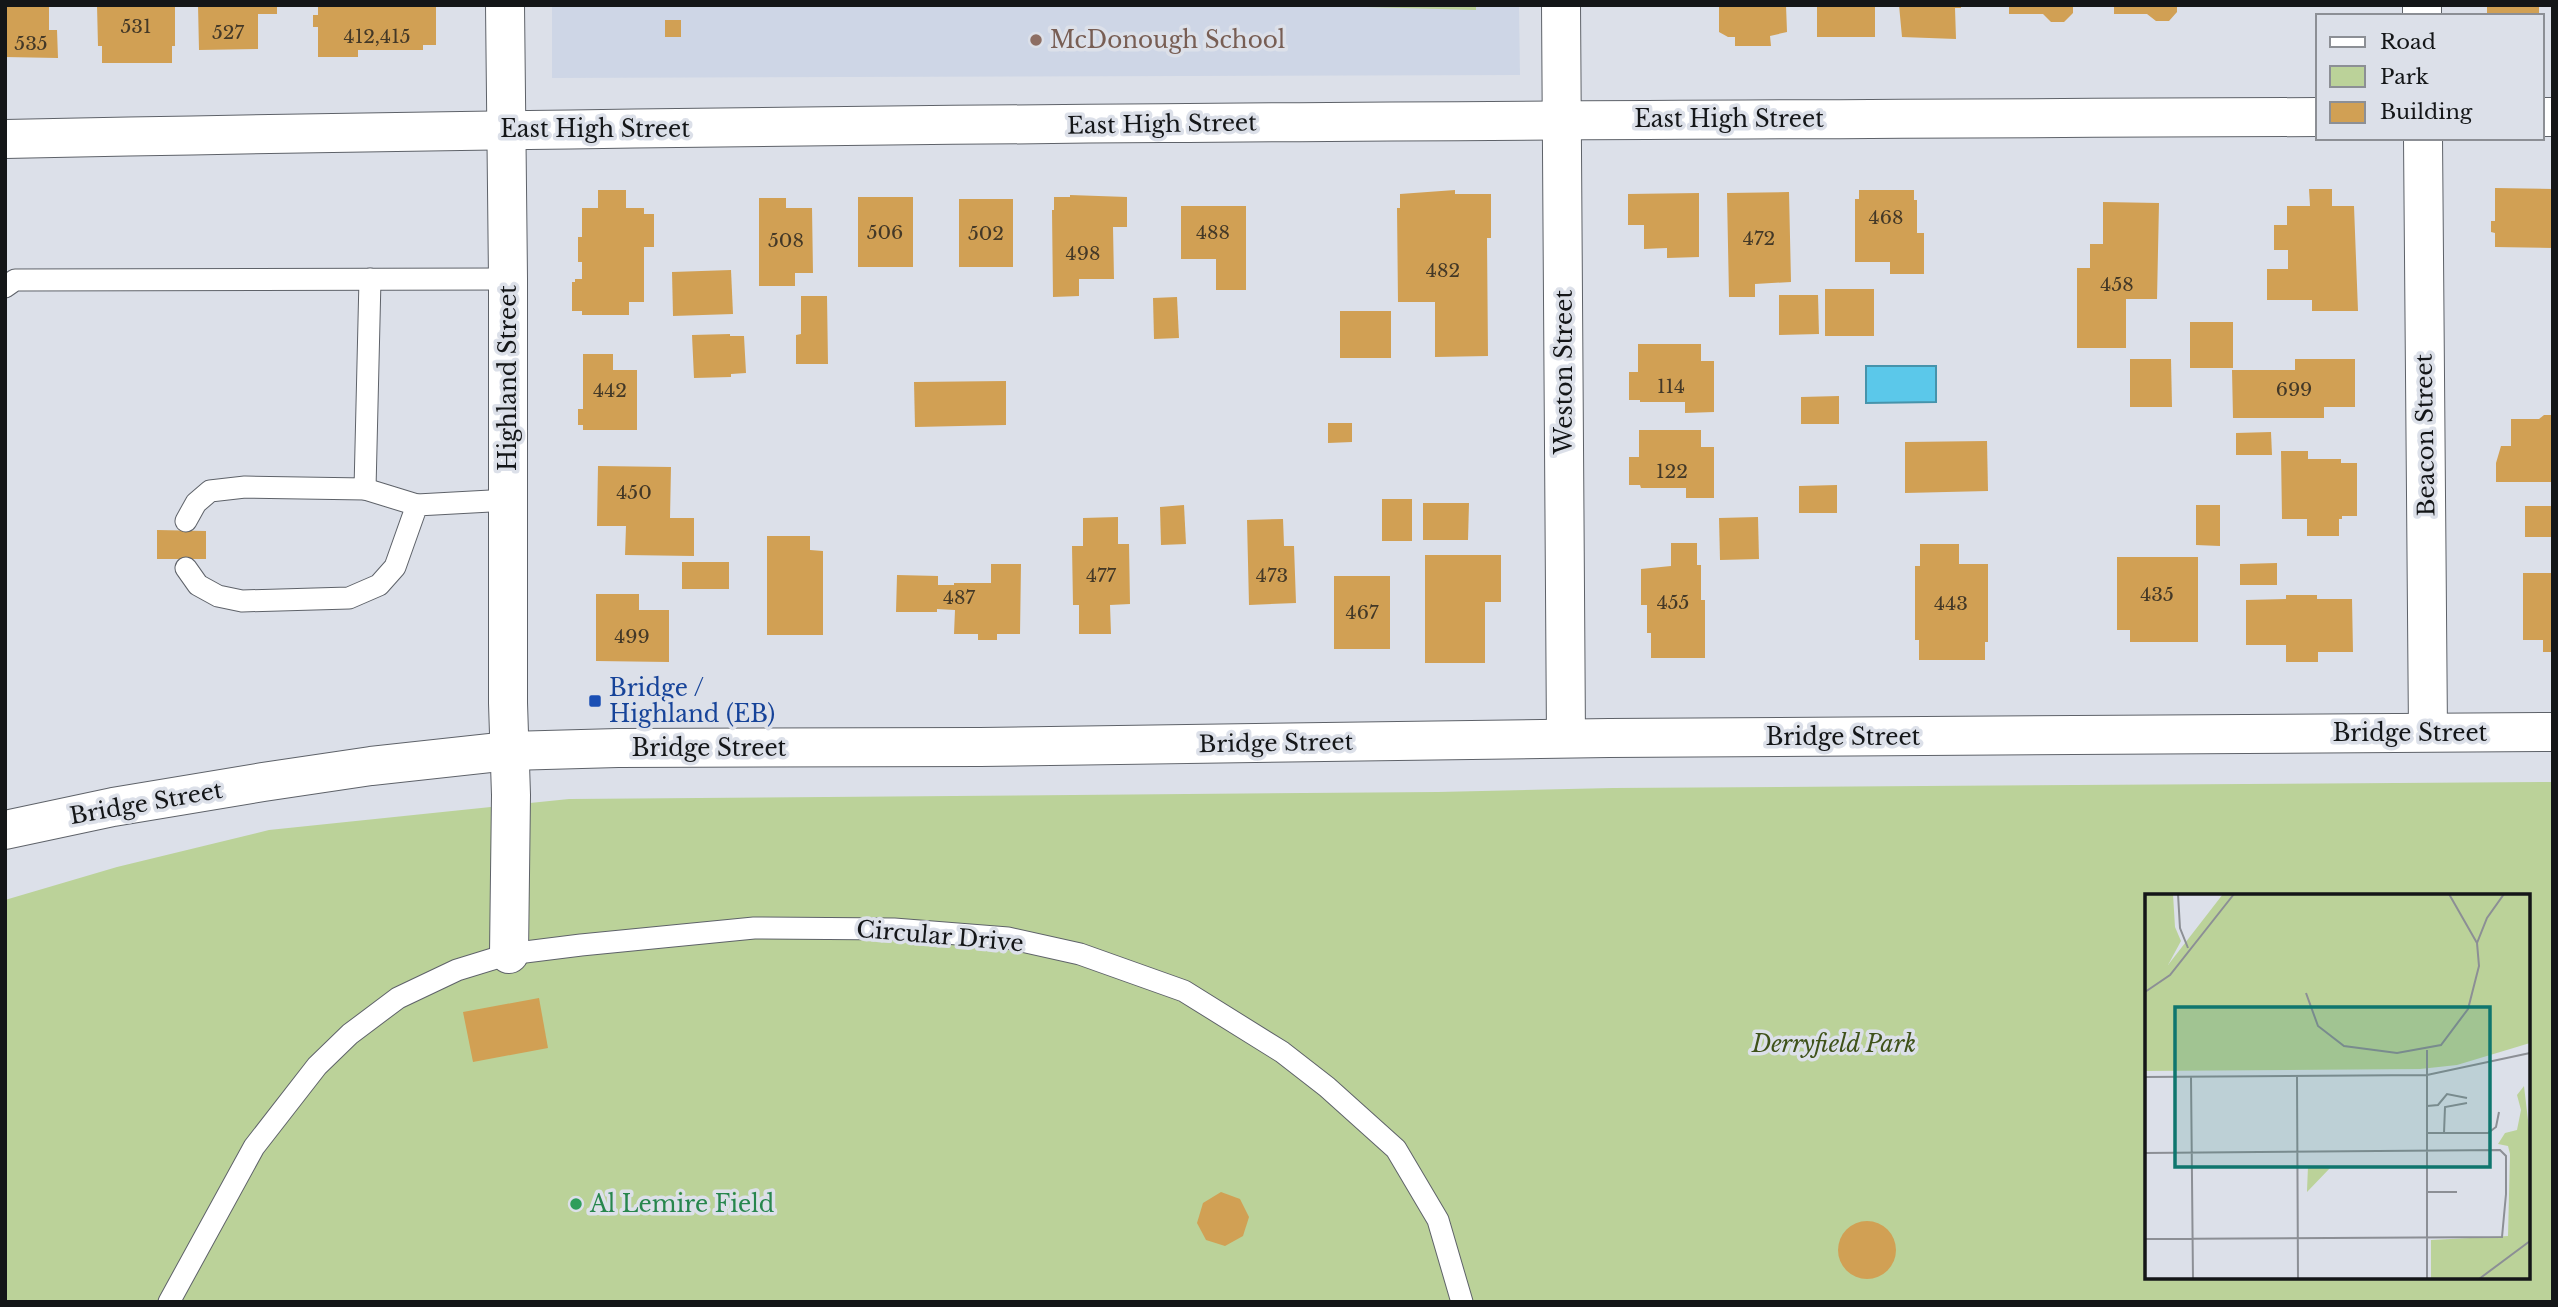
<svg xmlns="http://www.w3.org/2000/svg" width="2558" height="1307" viewBox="0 0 2558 1307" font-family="'Libre Baskerville',serif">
<rect width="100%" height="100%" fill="#dce0e9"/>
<path fill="#ced6e6" d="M 552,5 L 1519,5 L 1520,75 L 552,78 Z"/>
<g fill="#bbd299" fill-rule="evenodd">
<path d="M 1293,5 L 1476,5 L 1476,10 Z"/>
<path d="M 2553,782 L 2553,1302 L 5,1302 L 5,900 L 117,867 L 269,830 L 569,799 L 1438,792 L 1613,788 ZM 2147,896 L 2528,896 L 2528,1277 L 2147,1277 Z"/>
</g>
<path fill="#5bc8ea" stroke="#4693ab" stroke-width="2" d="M 1866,366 L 1936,366 L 1936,402 L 1866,403 Z"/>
<g fill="#d1a054">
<path d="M 5,5 L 49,5 L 49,30 L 57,30 L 58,58 L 5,57 Z"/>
<path d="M 97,5 L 175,5 L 175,46 L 172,46 L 172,63 L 102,63 L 102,46 L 98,46 Z"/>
<path d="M 198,5 L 277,5 L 277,14 L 258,14 L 258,49 L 199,50 Z"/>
<path d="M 318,5 L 436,5 L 436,45 L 423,45 L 423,50 L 358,50 L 358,57 L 318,57 L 318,27 L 313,27 L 313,15 L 318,15 Z"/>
<path d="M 1719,5 L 1786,5 L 1787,32 L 1770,36 L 1771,46 L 1735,46 L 1735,37 L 1728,37 L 1719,32 Z"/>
<rect x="1817" y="5" width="58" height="32"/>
<path d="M 1899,5 L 1961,5 L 1961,8 L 1955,8 L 1956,39 L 1902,37 Z"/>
<path d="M 2009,5 L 2073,5 L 2073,13 L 2064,22 L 2051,22 L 2043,14 L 2009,14 Z"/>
<path d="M 2114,5 L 2177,5 L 2177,12 L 2169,21 L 2156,21 L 2147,14 L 2114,14 Z"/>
<rect x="2487" y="5" width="52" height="11"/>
<rect x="665" y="20" width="16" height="17"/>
<path d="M 2495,188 L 2553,189 L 2553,248 L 2495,247 L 2495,233 L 2491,232 L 2491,221 L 2495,221 Z"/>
<path d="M 2309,189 L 2332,189 L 2332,206 L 2354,206 L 2358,311 L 2312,311 L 2312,300 L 2267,300 L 2267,269 L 2288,269 L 2288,250 L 2274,250 L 2274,225 L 2287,225 L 2287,206 L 2310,206 Z"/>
<path d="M 598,190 L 626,190 L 626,208 L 644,208 L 644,214 L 654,214 L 654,247 L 644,247 L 644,302 L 629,302 L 629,315 L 582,315 L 582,311 L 572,311 L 572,282 L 575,282 L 575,279 L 582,279 L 582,262 L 578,262 L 578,237 L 582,237 L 582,208 L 598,208 Z"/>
<path d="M 1455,190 L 1455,194 L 1491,194 L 1491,238 L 1487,238 L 1488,356 L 1435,357 L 1435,302 L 1398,302 L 1397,208 L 1400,208 L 1400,194 Z"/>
<path d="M 1859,190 L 1914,190 L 1914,200 L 1917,200 L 1917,233 L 1924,233 L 1924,274 L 1890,274 L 1890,262 L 1855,262 L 1855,199 L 1859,199 Z"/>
<path d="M 1789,192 L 1791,282 L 1755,284 L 1755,297 L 1729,297 L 1727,193 Z"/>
<path d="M 1699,193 L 1699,257 L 1667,258 L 1667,248 L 1644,249 L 1644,225 L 1628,225 L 1628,194 Z"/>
<path d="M 1070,195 L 1127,197 L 1127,227 L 1113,227 L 1114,279 L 1079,279 L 1079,296 L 1053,297 L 1052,210 L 1054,210 L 1054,197 L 1070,197 Z"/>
<rect x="858" y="197" width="55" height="70"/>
<path d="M 759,198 L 786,198 L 786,208 L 812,208 L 813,273 L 795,273 L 795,286 L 759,286 Z"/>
<rect x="959" y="199" width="54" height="68"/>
<path d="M 2103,202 L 2159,203 L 2157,299 L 2126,299 L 2126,348 L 2077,348 L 2077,268 L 2090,268 L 2090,244 L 2103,244 Z"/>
<path d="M 1181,206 L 1246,206 L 1246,290 L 1216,290 L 1216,259 L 1181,259 Z"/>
<path d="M 731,270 L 733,314 L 673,316 L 672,272 Z"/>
<rect x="1825" y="289" width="49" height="47"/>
<path d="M 1779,295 L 1818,295 L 1819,334 L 1779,335 Z"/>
<path d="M 801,296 L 827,296 L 828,364 L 796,364 L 796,335 L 801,334 Z"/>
<path d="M 1177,297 L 1179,338 L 1154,339 L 1153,298 Z"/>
<rect x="1340" y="311" width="51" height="47"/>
<rect x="2190" y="322" width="43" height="46"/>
<path d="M 730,334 L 730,336 L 744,336 L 746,373 L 731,374 L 731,377 L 694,378 L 692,335 Z"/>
<path d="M 1638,344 L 1701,344 L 1701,361 L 1714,361 L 1714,412 L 1685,413 L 1685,402 L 1640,402 L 1640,400 L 1629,400 L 1629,372 L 1638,372 Z"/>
<path d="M 583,354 L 613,354 L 613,370 L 637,370 L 637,430 L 583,430 L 583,425 L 578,425 L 578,409 L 583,409 Z"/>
<path d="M 2130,359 L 2171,359 L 2172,407 L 2130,407 Z"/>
<path d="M 2295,359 L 2355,359 L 2355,407 L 2324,407 L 2324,418 L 2233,418 L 2232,370 L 2295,370 Z"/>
<path d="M 1006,381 L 1006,425 L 915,427 L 914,382 Z"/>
<path d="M 1839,396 L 1839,424 L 1801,424 L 1801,397 Z"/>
<path d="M 2544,415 L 2553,415 L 2553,482 L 2496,482 L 2496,463 L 2501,446 L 2511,446 L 2511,419 L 2539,419 Z"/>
<path d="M 1328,423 L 1352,423 L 1352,442 L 1328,443 Z"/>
<path d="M 1639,430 L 1701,430 L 1701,447 L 1714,447 L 1714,498 L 1686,498 L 1686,488 L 1641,488 L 1640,485 L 1629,485 L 1629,457 L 1639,457 Z"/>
<path d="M 2271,432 L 2272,455 L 2236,455 L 2236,433 Z"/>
<path d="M 1987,441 L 1988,491 L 1905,493 L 1905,442 Z"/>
<path d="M 2281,451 L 2308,451 L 2308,459 L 2341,459 L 2341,463 L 2357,463 L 2357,516 L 2342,516 L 2342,519 L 2339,519 L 2339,536 L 2307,536 L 2307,519 L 2282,519 Z"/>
<path d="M 598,466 L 671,467 L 670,518 L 694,518 L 694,556 L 625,555 L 626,526 L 597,526 Z"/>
<path d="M 1837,485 L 1837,513 L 1799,513 L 1799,486 Z"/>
<rect x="1382" y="499" width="30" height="42"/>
<path d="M 1423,503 L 1469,503 L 1468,540 L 1423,540 Z"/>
<path d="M 1184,505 L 1186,544 L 1161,545 L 1160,507 Z"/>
<path d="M 2196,505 L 2220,505 L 2220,546 L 2196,545 Z"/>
<rect x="2525" y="506" width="28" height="31"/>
<path d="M 1118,517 L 1118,544 L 1129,544 L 1130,604 L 1110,605 L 1111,634 L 1079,634 L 1079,605 L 1073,605 L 1072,546 L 1083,546 L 1083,518 Z"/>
<path d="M 1758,517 L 1759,559 L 1720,560 L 1719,518 Z"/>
<path d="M 1283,519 L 1284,546 L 1294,546 L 1296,603 L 1249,605 L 1247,520 Z"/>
<path d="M 157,530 L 206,531 L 206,559 L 157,559 Z"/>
<path d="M 767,536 L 810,536 L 810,550 L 823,551 L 823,635 L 767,635 Z"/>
<path d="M 1671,543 L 1697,543 L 1697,565 L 1701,565 L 1701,600 L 1705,600 L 1705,658 L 1651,658 L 1651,633 L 1647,633 L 1647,605 L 1641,605 L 1641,569 L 1671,566 Z"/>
<path d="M 1920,544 L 1959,544 L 1959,564 L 1988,564 L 1988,642 L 1985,642 L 1985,660 L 1919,660 L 1919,640 L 1915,640 L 1915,566 L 1920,566 Z"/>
<path d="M 1425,555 L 1501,555 L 1501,602 L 1485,602 L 1485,663 L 1425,663 Z"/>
<path d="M 2117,557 L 2198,557 L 2198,642 L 2130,642 L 2130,630 L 2117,630 Z"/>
<rect x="682" y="562" width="47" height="27"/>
<path d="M 2277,563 L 2277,585 L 2240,585 L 2240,564 Z"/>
<path d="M 991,564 L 1021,564 L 1020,634 L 997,634 L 997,640 L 978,640 L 978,634 L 954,634 L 955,610 L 937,609 L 937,612 L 896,612 L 897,575 L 938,576 L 938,585 L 954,585 L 954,583 L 991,583 Z"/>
<path d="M 2523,573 L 2553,573 L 2553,652 L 2543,652 L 2543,640 L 2523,640 Z"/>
<rect x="1334" y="576" width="56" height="73"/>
<path d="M 596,594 L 639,594 L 639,610 L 669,610 L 669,662 L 596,661 Z"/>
<path d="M 2286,595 L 2317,595 L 2317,599 L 2352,599 L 2353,652 L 2318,652 L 2318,662 L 2286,662 L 2286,645 L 2246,645 L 2246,600 L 2286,599 Z"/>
<path d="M 539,998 L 548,1048 L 473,1062 L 463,1012 Z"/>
<path d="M 1221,1192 L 1240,1199 L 1249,1217 L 1243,1236 L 1225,1246 L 1206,1240 L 1197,1223 L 1203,1203 Z"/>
<circle cx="1867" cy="1250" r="29"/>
</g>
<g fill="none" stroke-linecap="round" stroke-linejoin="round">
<defs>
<g id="lane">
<path d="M 5,287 L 15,280 L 508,279"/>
<path d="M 365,489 L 417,505"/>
<path d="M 186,521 L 196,503 L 210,491 L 245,487 L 365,489 L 370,279"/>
<path d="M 186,568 L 198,585 L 218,596 L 242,601 L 349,598 L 379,585 L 395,567 L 417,505 L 509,500"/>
<path d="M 169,1302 L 254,1147 L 317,1066 L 350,1034 L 398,998 L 457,970 L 509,954 L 581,945 L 754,928 L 894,929 L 1008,938 L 1080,954 L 1184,991 L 1282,1052 L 1327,1087 L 1396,1149 L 1438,1220 L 1462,1302"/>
</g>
<g id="street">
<path d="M 505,5 L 508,279 L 508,703 L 511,795 L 509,954"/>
<path d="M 1561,5 L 1566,738"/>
<path d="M 2422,5 L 2422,16"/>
<path d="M 2542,117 L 2553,117"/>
<path d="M 2423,138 L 2428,732"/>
<path d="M 5,139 C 776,123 1547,120 2318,117"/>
</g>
<path id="secondary" d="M 5,830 L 113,807 L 263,782 L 371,766 L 509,751 L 618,748 L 980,747 L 1609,738 L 2553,732"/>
</defs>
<use href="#lane" stroke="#5e6269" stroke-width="23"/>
<use href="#street" stroke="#5e6269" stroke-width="40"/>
<use href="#secondary" stroke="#5e6269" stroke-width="40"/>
<use href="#lane" stroke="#fff" stroke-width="21"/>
<use href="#street" stroke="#fff" stroke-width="38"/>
<use href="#secondary" stroke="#fff" stroke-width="38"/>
</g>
<circle fill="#8d6e63" stroke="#dce0e9" stroke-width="2.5" cx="1036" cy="40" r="7"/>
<rect fill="#1a4fb4" stroke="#dce0e9" stroke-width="2.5" x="588" y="694" width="14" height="14" rx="3.5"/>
<circle fill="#2e9e5b" stroke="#dce0e9" stroke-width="2.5" cx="576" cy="1204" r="7"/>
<g text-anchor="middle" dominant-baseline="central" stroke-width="7" stroke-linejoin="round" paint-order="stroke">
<g font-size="19" fill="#433827">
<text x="136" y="26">531</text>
<text x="228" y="32">527</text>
<text x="377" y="36">412,415</text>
<text x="31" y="43">535</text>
<text x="1886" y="217">468</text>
<text x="885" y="232">506</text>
<text x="1213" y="232">488</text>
<text x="986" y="233">502</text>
<text x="1759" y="238">472</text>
<text x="786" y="240">508</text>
<text x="1083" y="253">498</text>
<text x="1443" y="270">482</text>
<text x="2117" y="284">458</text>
<text x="1671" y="386">114</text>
<text x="2294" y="389">699</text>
<text x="610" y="390">442</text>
<text x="1672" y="471">122</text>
<text x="634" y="492">450</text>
<text x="1101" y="575">477</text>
<text x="1272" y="575">473</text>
<text x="2157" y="594">435</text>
<text x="959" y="597">487</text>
<text x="1673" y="602">455</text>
<text x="1951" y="603">443</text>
<text x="1362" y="612">467</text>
<text x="632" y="636">499</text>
</g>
<g font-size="23" fill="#785e54" stroke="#dce0e9" text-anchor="start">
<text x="1050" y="40">McDonough School</text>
</g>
<g font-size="23" fill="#141618" stroke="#dce0e9">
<text x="1729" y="119">East High Street</text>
<text transform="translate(1162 124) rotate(-1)">East High Street</text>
<text x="595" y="129">East High Street</text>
<text transform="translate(1564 372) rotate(-90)">Weston Street</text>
<text transform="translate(508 378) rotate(-90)">Highland Street</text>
<text transform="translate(2425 435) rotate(-91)">Beacon Street</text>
<text x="2410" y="733">Bridge Street</text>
<text x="1843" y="737">Bridge Street</text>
<text transform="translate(1276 743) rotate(-1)">Bridge Street</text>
<text x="709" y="748">Bridge Street</text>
<text transform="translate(146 803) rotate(-10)">Bridge Street</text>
<text transform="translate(940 936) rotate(5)">Circular Drive</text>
</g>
<g font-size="23" fill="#164399" stroke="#dce0e9" text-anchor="start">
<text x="609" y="688">Bridge /<tspan x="609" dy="26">Highland (EB)</tspan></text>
</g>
<g font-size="23" font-style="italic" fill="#3f521a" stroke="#dce0e9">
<text x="1834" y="1044">Derryfield Park</text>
</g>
<g font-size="23" fill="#27864d" stroke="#dce0e9" text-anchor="start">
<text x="590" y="1204">Al Lemire Field</text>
</g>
</g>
<g transform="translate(2145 894)">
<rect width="385" height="385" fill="#dce0e9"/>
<path d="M 0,0 L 28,0 L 30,33 L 36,47 L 23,71 L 78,0 L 385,0 L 385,149 L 312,171 L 275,175 L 0,177 ZM 379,192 L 385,243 L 385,385 L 286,385 L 286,346 L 363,342 L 365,260 L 363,252 L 353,250 L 360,239 L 372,236 L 376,216 L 372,201 ZM 163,272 L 186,273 L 162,298 L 162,297 Z" fill="#bbd299"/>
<path fill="none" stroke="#8c8f95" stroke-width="2" d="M 33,0 L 35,34 L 43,54M 332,49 L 342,24 L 359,0M 0,98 L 25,81 L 89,0M 161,99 L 173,132 L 199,152 L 252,159 L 296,151 L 323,115 L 334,72 L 332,49 L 304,0M 282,156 L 282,385M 0,183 L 282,181 L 385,159M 46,183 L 48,385M 152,183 L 153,385M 282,212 L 293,211 L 302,200 L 322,204M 282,239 L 343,239 L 351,233 L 354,218M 299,239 L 300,213 L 322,209M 0,259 L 355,256 L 361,262 L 361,300 L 357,343 L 0,345M 283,298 L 312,298M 334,385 L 385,347"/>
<path fill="#0f766e" fill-opacity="0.15" stroke="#0f766e" stroke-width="3.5" d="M 30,113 L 345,113 L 345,273 L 30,273 Z"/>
<rect width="385" height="385" fill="none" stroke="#141618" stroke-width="3.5"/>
</g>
<rect width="2558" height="1307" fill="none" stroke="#141618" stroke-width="14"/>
<rect x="2316" y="14" width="228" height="126" fill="#dce0e9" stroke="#8c8f95" stroke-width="2"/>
<rect x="2330" y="37" width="35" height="10" fill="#ffffff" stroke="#8c8f95" stroke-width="2"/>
<text x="2380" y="49" font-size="21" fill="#141618">Road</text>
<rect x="2330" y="66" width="35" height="21" fill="#bbd299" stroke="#8c8f95" stroke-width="2"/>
<text x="2380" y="84" font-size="21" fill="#141618">Park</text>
<rect x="2330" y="102" width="35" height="21" fill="#d1a054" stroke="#8c8f95" stroke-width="2"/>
<text x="2380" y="119" font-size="21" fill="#141618">Building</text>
</svg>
